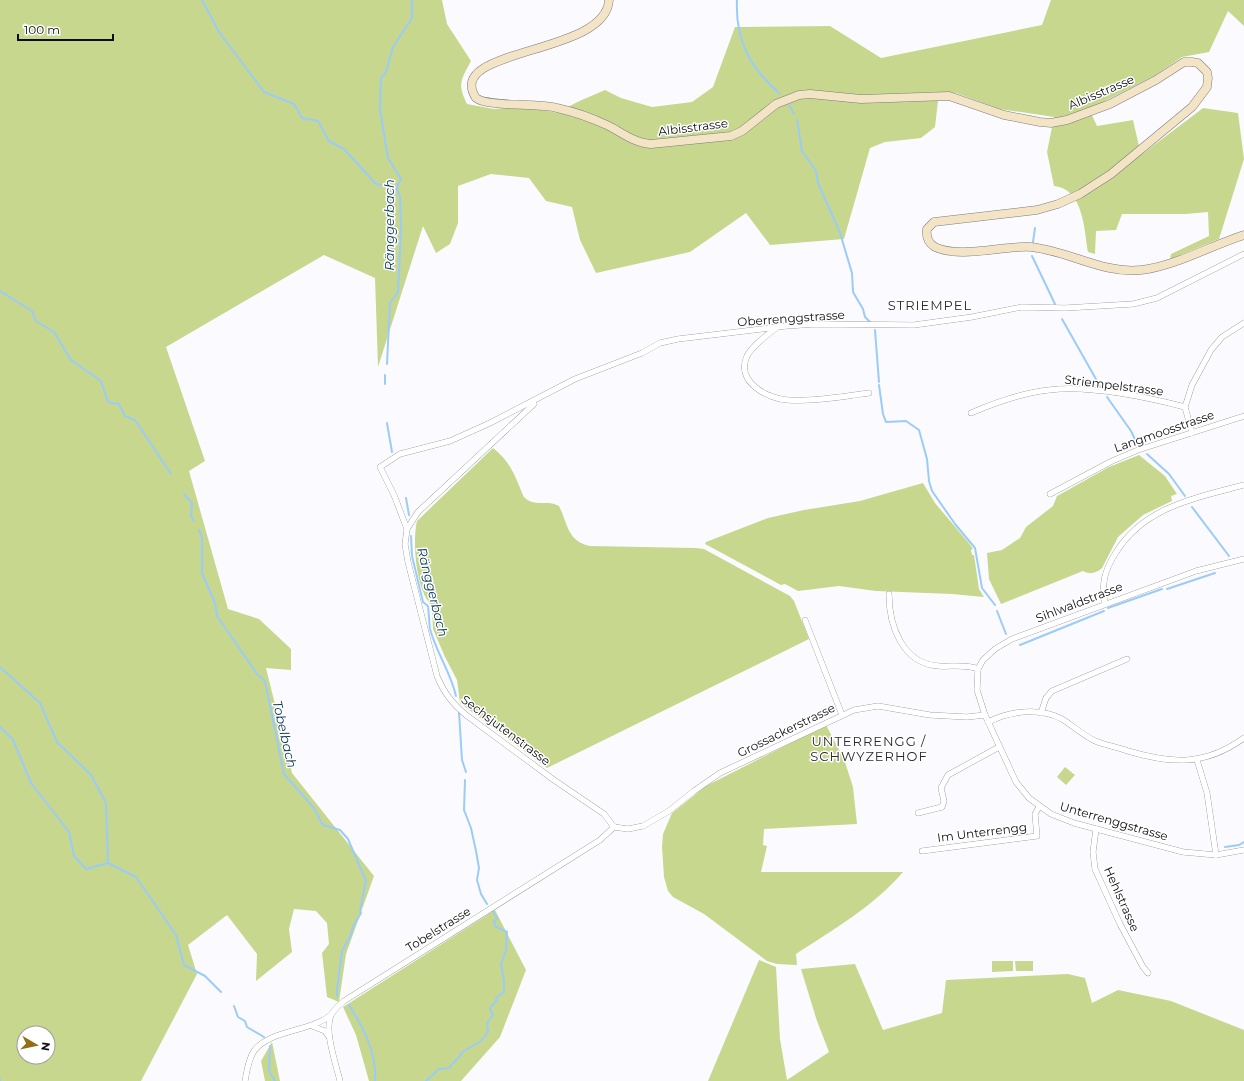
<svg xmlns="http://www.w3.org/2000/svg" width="1244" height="1081" viewBox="0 0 1244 1081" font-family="Montserrat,sans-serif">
<rect width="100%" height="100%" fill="#fbfbff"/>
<g fill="#c7d78d" fill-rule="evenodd">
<path d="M 0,0 L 442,0 L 447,24 L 471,61 C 461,80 457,84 467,104 L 494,109 L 521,107 L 560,113 C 573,102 590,97 605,90 L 621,98 L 652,107 L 692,102 L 713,87 L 735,27 L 830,26 L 881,58 L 1042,25 L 1051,0 L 1244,0 L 1244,26 L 1228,11 L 1209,52 L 1182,57 L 1154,76 L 1089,109 L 1097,126 L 1133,120 L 1141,155 L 1203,108 L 1238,113 L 1244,159 L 1219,239 L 1170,259 L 1171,254 L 1209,236 L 1208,212 L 1186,214 L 1122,214 L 1116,230 L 1096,231 L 1095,254 L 1088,252 C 1084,230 1084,189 1054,186 L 1047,152 L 1054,117 L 1000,109 L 956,93 L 939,92 L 935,127 L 921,138 L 885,142 L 870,148 L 844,239 L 770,245 L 746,213 L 690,252 L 596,273 L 580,240 L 572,207 L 546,201 L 529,178 L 491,174 L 458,186 L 458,223 L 450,244 L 436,253 L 423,226 L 378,367 L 375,278 L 324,255 L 166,347 L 205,461 L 189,471 L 228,609 L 259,619 L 291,649 L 291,670 L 266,668 L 292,773 L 374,876 L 346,954 L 339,1002 L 327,997 L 322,953 L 329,944 L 327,923 L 316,911 L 294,909 L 289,929 L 292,952 L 256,981 L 257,954 L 227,915 L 188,945 L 197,974 L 141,1081 L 0,1081 ZM 24,1033 L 48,1033 L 48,1057 L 24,1057 Z"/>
<path d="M 493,448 C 506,458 512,469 518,483 C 520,487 522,494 524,497 C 534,508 548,499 559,506 C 568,524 567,541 590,546 L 696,548 L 704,549 L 790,596 L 794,601 L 809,639 L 547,768 L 460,703 L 457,680 L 445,657 L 433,629 L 432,606 C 416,591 412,542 417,521 Z"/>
<path d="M 1139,455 L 1165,476 L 1177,494 L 1171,496 L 1172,501 L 1143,515 L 1118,537 L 1102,568 C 1096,573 1090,575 1083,571 L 1001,604 L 989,579 L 987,553 L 1002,550 L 1020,538 L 1026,527 L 1053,506 L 1057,496 L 1109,467 Z"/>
<path d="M 923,483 L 935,503 L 968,542 L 973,549 L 971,550 L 972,555 L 974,555 L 979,589 L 984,597 L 952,594 L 876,591 L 839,586 L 798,591 L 785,584 L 781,585 L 705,544 L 706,542 L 768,518 L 804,510 L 860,501 Z"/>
<path d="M 826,725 L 844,759 L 853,787 L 857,824 L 764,829 L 763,845 L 767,846 L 761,872 L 903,872 C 873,907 834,929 796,954 L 797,965 L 777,964 L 767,961 L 704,914 L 673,897 L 668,891 L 664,877 L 662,847 L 663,834 L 672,813 L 706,786 Z"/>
<path d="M 1065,767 L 1075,775 L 1066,785 L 1057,777 Z"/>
<path d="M 495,910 L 526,970 L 500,1037 L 461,1081 L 369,1081 L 356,1035 L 343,1007 Z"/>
<path d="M 759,960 L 776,967 L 780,1039 L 787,1080 L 829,1052 L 817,1021 L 801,969 L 855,964 L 883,1030 L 942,1013 L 946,980 L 1068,974 L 1085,978 L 1092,1003 L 1118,990 L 1171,1001 L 1244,1030 L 1244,1081 L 708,1081 Z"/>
<path d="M 992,961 L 1013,961 L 1013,971 L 992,972 Z"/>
<path d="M 1015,961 L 1033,961 L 1033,971 L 1016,971 Z"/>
<path d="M 272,1042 L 280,1081 L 265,1081 L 261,1061 Z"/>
</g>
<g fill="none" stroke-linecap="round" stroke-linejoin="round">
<g stroke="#9bccf9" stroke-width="2">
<path d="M 202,0 L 219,32 L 264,92 L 294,104 L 302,118 L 318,121 L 329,141 L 344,149 L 376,184 L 396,188"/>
<path d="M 737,0 C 735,39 750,68 779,93"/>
<path d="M 789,105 L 794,114"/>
<path d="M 797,120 L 802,151 L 816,171 L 818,183 L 840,233 L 852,273 L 853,292 L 863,309 L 865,317 L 870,322"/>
<path d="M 1033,242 L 1035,228"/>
<path d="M 1032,256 L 1055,304"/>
<path d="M 0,291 L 32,311 L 36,321 L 54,332 L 71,360 L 101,381 L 108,402 L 119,404 L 125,416 L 135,420 L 171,474"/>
<path d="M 1062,319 L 1101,388"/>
<path d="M 875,330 L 879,382"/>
<path d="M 387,364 L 390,303 L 398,292 L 401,230 L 400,196 L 396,188 L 401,179 L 388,158 L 380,110 L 381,78 L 386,72 L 393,47 L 412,18 L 412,0"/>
<path d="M 385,384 L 385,375"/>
<path d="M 879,385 L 883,414 L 886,422 L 906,421 L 919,430 L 927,459 L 929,481 L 932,491 L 955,524 L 975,548 L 982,588 L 995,605"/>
<path d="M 1107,397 L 1131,431 L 1138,446"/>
<path d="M 387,423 L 392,452"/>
<path d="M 1147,454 L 1169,474 L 1185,496"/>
<path d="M 184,494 L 192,503 L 191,516 L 194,521"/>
<path d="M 406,498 L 409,515"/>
<path d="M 1192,507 L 1229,556"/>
<path d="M 199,530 L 202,537 L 202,573 L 215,603 L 217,616 L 257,674 L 265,681 L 284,774 L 313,807 L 323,825 L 340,830 L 348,839 L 366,881 L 360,910 L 361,913 L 353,927 L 350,937 L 342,951 L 337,990 L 337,996"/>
<path d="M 411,536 L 412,556 L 423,602 L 428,606 C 429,614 429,622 430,629 C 436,652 451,673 456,696"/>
<path d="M 1167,589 L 1215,573"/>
<path d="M 1108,608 L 1162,589"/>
<path d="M 997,611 L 1006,634"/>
<path d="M 1020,645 L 1104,611"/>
<path d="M 0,667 L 40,703 L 57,742 L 91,775 L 106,803 L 108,863 L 136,877 L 176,935 L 184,965 L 205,976 L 221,992"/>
<path d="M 459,712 L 462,760 L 466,772"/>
<path d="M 0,727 L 13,740 L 31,783 L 69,832 L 74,856 L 86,869 L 108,863"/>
<path d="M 465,780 L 464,810 L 471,828 L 476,851 L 479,868 L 477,880 L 481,894 L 487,904"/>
<path d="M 1225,847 L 1239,845 L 1244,842"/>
<path d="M 349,1005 C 364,1029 377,1053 375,1081"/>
<path d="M 234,1006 L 238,1017 L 245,1021 L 247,1027 L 264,1037"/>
<path d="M 270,1046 L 269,1071 L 275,1081"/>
<path d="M 0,1079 L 0,1081"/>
<path d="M 426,1081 L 439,1069 L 449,1068 L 464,1051 L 481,1041 L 488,1032 L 487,1023 L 493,1015 L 490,1008 L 497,1000 L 496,998 L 504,992 L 504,981 L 501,964 L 506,950 L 507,932 L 495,926 L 494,922 L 497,918 L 493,912"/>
</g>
<defs>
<g id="minor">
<path d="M 776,328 C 766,336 753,345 747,356 C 735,382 768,399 788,400 C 813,402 844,396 869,393"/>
<path d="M 971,413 C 996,402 1022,393 1049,390 C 1089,385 1146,397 1185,407"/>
<path d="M 1192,433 L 1185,407 L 1192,385 L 1211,350 L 1222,337 L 1244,323"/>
<path d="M 1050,494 L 1112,461 L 1138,450 L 1244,416"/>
<path d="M 407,529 L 418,512 L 534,404"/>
<path d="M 1244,559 L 1196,571 L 1012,639 L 995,649 L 983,660 L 978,669 L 977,690 L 985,715 L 1016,782 L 1029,798 L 1051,814 L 1074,823 L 1183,852 L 1216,855 L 1244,850"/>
<path d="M 889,594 C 889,625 902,664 939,666 C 951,667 967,664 978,669"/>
<path d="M 1105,603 C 1101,584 1105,570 1115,554 C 1143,507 1195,498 1244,485"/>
<path d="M 805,620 L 842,715"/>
<path d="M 1041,713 L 1046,698 L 1052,691 L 1127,659"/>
<path d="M 988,722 C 1010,711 1040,707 1062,719 C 1073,726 1083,735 1095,741 C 1105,745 1117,747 1128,751 C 1172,764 1205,766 1244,738"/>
<path d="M 1197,760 L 1207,793 L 1216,855"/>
<path d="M 918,813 L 942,807 L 944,801 L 941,788 L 948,775 L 999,747"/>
<path d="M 614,827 L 604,814 L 554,780 L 466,715 C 452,703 444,693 437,676 L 408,562 L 405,544 L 407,529 L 394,495 L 380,467 L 400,454 L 450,441 L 490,423 L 575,379 L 642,353 L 660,343 L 678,339 L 786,326 L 816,324 L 914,325 L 972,317 L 1022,307 L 1065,308 L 1133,304 L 1157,298 L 1244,254"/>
<path d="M 614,827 L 628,829 L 643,826 L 669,811 L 694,791 L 720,773 L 854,710 L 878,706 L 930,715 L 967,717 L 985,715"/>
<path d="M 1096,829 L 1093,852 L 1095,869 L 1120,924 L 1143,967 L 1148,973"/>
<path d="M 922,851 L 1037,836 L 1035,814 L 1039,807"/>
<path d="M 312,1026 L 325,1031 L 329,1037"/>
<path d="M 245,1081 C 247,1071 248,1060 254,1051 C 269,1030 310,1032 331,1015"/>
<path d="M 340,1081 C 336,1064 324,1031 331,1015 C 334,1010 339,1005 344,1001 L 600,840 L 614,827"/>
</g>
<path id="secondary" d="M 609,0 C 606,56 443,47 476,98 C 487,107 537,103 557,108 C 575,112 592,118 609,126 C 622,133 635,143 651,144 L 731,136 L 742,131 L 776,104 L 799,95 L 810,94 L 861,99 L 949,96 L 1004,115 L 1040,122 L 1051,123 L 1067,120 L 1110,104 L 1156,80 L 1184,62 L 1192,62 L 1198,63 L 1207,72 L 1208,78 L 1207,87 L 1192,107 L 1111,174 L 1080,194 L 1058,204 L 1037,210 L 934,222 L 927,229 C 926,236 928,243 935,247 C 960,259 1005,245 1031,247 C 1069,251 1103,274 1141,270 C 1173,267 1212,245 1244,235"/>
</defs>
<use href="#minor" stroke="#7c7c81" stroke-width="6"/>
<use href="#secondary" stroke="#7c7c81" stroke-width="9"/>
<use href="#minor" stroke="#fff" stroke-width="5.5"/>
<use href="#secondary" stroke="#f2e4c5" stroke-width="8"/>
</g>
<g text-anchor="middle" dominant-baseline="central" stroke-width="3" stroke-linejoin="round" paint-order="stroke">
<g font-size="12" fill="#0d0d0f" stroke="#fff">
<text transform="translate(1101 92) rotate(-23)">Albisstrasse</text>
<text transform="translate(693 127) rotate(-7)">Albisstrasse</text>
<text transform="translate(791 318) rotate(-4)">Oberrenggstrasse</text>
<text transform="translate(1114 385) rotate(7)">Striempelstrasse</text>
<text transform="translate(1164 431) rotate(-19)">Langmoosstrasse</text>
<text transform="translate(1079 602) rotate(-21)">Sihlwaldstrasse</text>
<text transform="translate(506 730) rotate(37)">Sechsjutenstrasse</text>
<text transform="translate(786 730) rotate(-26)">Grossackerstrasse</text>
<text transform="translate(1114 821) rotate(16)">Unterrenggstrasse</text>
<text transform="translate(982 832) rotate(-7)">Im Unterrengg</text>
<text transform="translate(1122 899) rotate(66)">Hehlstrasse</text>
<text transform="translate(438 929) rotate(-32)">Tobelstrasse</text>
</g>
<g font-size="13" font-style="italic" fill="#09385c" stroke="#fff">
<text transform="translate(389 225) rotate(-90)">Ränggerbach</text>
<text transform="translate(433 592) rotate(76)">Ränggerbach</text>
<text transform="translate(285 734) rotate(77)">Tobelbach</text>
</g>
<g font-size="13" letter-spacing="1" fill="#29292d" stroke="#fff">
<text x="930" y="305">STRIEMPEL</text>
<text x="869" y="741">UNTERRENGG /<tspan x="869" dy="15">SCHWYZERHOF</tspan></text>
</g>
</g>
<g transform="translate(36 1045) rotate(99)"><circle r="19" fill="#ffffff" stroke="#9e9e9f"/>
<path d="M0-3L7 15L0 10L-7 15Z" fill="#926e15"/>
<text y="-6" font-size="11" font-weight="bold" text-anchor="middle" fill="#0d0d0f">N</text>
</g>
<path d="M18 34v6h95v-6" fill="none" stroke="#0d0d0f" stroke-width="2"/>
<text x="24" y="34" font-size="12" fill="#0d0d0f" stroke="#ffffff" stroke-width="3" paint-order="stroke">100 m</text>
</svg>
